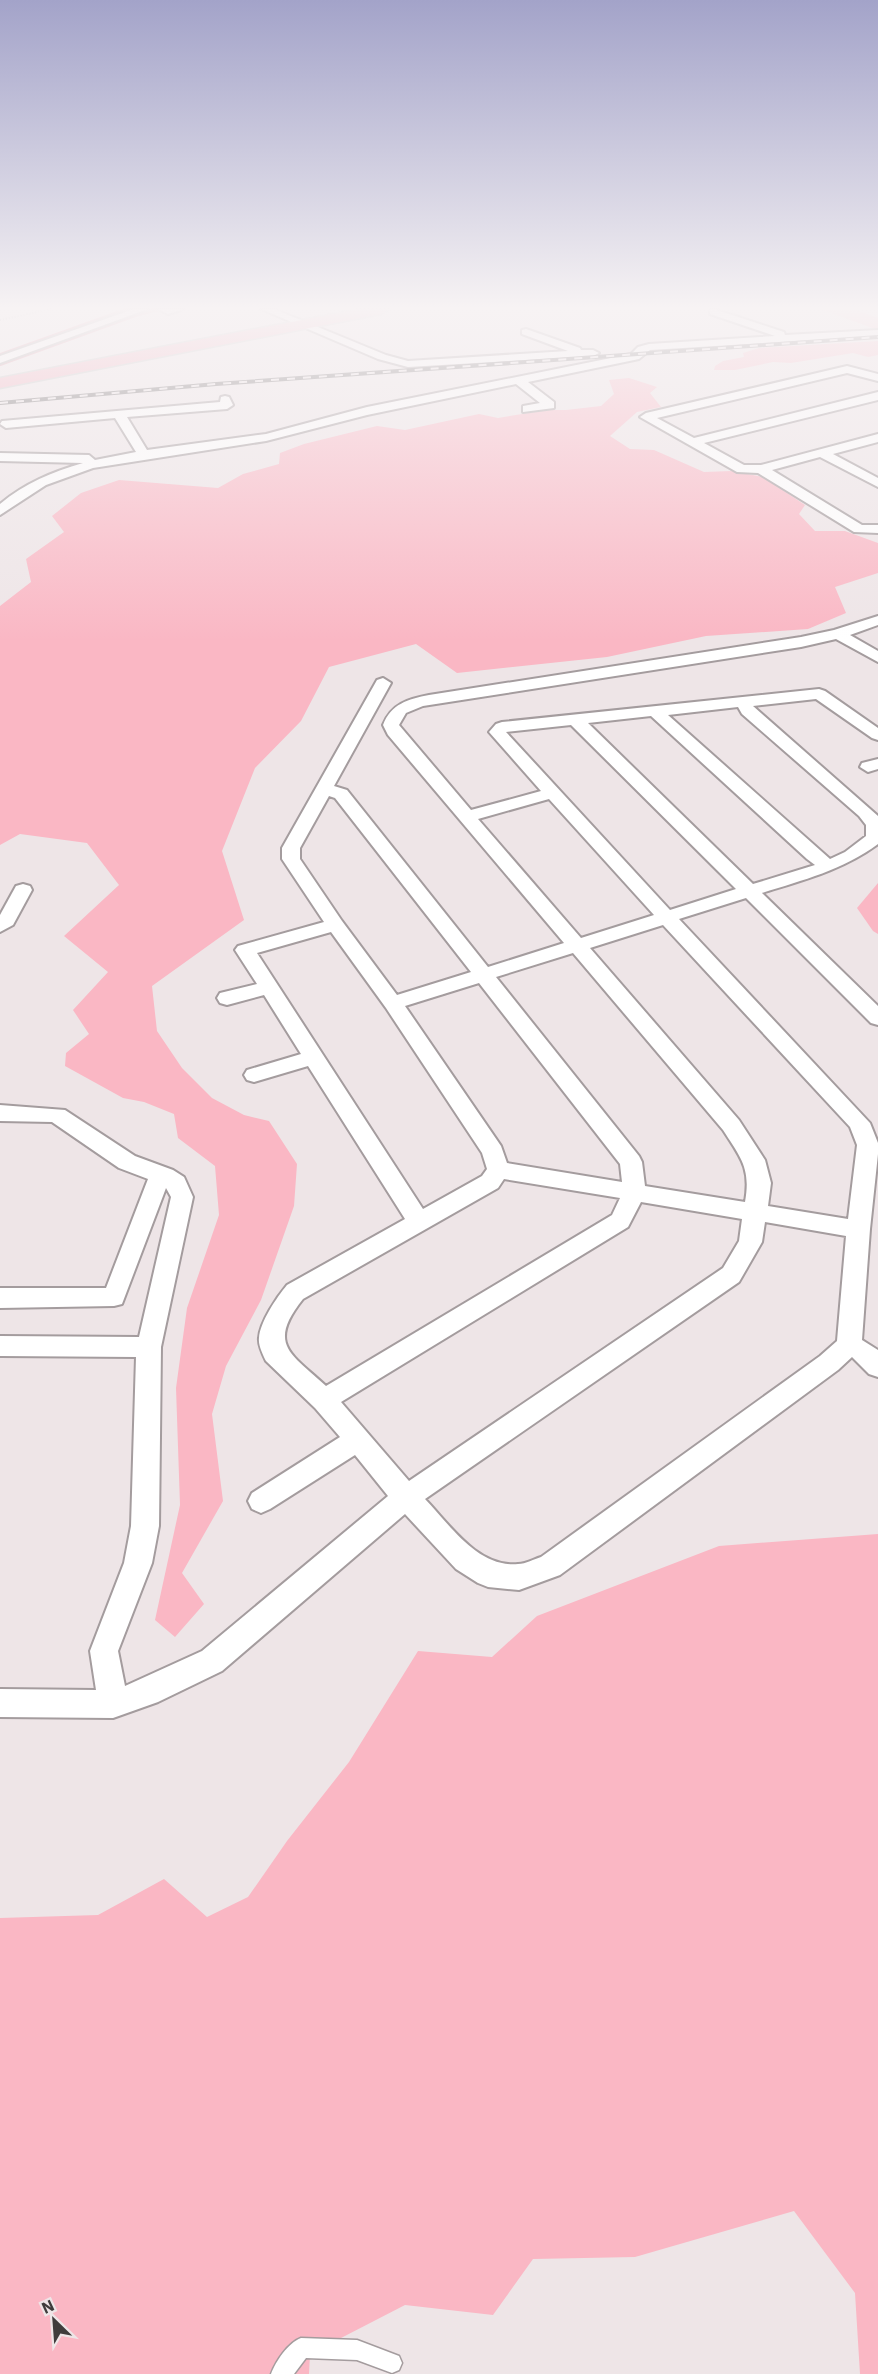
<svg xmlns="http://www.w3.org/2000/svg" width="878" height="2374" viewBox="0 0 878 2374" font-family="'IBM Plex Sans',sans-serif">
<rect width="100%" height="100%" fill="#eee5e7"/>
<g fill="#fab7c4">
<path d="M 820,309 L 854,309 L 878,318 L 878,330 Z"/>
<path d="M 878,341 L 878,355 L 868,357 L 853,353 L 791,363 L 773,362 L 735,370 L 714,370 L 715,366 L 723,361 L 744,357 L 743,353 L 759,348 Z"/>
<path d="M 629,378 L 657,387 L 650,393 L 661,407 L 637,412 L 610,436 L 630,449 L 654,450 L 704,472 L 732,471 L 763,477 L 805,505 L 799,514 L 815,531 L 845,531 L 878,543 L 878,573 L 835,587 L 846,613 L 808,629 L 706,636 L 607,657 L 457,673 L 416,644 L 329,667 L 301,721 L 255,768 L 222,851 L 244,920 L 152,986 L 157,1031 L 182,1068 L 212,1098 L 244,1115 L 269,1121 L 297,1164 L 294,1206 L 261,1300 L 226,1366 L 212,1414 L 223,1501 L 182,1573 L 204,1604 L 175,1637 L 155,1620 L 180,1505 L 176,1388 L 187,1308 L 219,1215 L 215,1166 L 178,1138 L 174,1114 L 144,1102 L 123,1098 L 65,1066 L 66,1053 L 89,1034 L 73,1010 L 108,972 L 64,936 L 119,885 L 87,843 L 20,834 L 0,845 L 0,606 L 31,582 L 26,559 L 64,532 L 52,516 L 81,493 L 119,480 L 218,488 L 243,474 L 279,464 L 280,453 L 304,444 L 377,426 L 405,430 L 479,414 L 498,418 L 547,410 L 566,410 L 601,406 L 614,394 L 609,380 Z"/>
<path d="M 878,883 L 878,934 L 873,931 L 857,908 Z"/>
<path d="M 878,1534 L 878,2374 L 860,2374 L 855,2293 L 794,2211 L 635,2257 L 533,2259 L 493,2315 L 405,2305 L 310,2354 L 309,2374 L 0,2374 L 0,1918 L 98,1915 L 164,1879 L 207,1917 L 248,1897 L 287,1841 L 349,1762 L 418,1651 L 492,1657 L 537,1616 L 719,1546 Z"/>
</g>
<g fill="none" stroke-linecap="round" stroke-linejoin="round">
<g stroke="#db899a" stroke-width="4">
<path d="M 0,355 L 129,309"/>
<path d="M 0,364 L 135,315 L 158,309"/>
</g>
<defs>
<path id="service" d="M 301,2338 L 357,2340 L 399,2356 L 402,2363 L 399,2370 L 392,2373 L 357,2360 L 306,2358 L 294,2374 L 271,2374 C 276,2361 288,2343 301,2338 Z"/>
<g id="minor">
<path d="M 134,309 L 148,309 L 0,363 L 0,356 Z"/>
<path d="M 158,309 L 184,309 L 168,314 Z"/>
<path d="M 261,309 L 274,309 L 386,355 L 408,361 L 568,351 L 522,334 L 522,330 L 526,329 L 580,348 L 581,350 L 593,350 L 599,353 L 593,356 L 408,367 L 378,359 Z"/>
<path d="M 714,309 L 784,332 L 785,335 L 878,330 L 878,336 L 650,350 L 639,359 L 528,382 L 554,402 L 554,408 L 523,412 L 523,406 L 540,403 L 516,384 L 367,415 L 266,441 L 93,468 L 46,485 L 0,515 L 0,504 C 25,483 52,472 83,463 L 0,461 L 0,453 L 89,455 L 95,460 L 136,452 L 115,418 L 6,428 L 0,424 L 2,421 L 220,402 L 221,397 L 225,396 L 229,397 L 233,405 L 227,409 L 127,417 L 147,450 L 266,434 L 367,407 L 631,354 L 638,347 L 649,344 L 775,336 L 710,314 L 710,310 Z"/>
<path d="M 847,366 L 878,374 L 878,381 L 847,373 L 657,418 L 694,438 L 878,392 L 878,400 L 704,443 L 744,465 L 761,465 L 878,434 L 878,442 L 833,454 L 878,478 L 878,487 L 820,457 L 772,470 L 862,525 L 878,525 L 878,533 L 854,532 L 758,473 L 737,472 L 640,417 L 646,413 Z"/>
<path d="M 878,616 L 878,625 L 850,635 L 878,651 L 878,662 L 836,639 L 801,647 L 423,706 L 406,713 L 399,725 L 471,810 L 541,791 L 489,732 L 496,724 L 502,722 L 819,689 L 825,691 L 878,728 L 878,740 L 872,738 L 816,699 L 753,706 L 878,816 L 878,844 C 843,870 803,880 762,893 L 878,1006 L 878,1025 L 871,1023 L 746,898 L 679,919 L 870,1123 L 878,1143 L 878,1154 L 870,1229 L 862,1340 L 878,1350 L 878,1377 L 869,1374 L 852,1357 L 838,1370 L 560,1575 L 519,1590 L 488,1587 L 478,1583 L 456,1569 L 405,1514 L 222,1671 L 158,1702 L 113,1718 L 0,1717 L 0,1689 L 96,1690 L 90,1651 L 124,1563 L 131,1526 L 136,1357 L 0,1356 L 0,1336 L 139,1337 L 171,1197 L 166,1188 L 122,1304 L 114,1306 L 0,1308 L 0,1288 L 106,1288 L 148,1179 L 119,1168 L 52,1122 L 0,1121 L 0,1105 L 65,1110 L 135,1156 L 173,1170 L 184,1177 L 193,1197 L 161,1347 L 159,1526 L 152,1563 L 118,1651 L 125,1686 L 202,1651 L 388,1496 L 355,1455 L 270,1509 L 261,1513 L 252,1509 L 248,1501 L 252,1493 L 340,1437 L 315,1408 L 266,1361 C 263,1355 258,1345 259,1338 C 260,1322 277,1297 287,1285 L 405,1219 L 308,1066 L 254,1082 L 247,1080 L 244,1075 L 247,1070 L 301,1054 L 264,995 L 227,1005 L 220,1003 L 217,998 L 220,993 L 257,984 L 235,950 L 238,946 L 324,922 L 282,859 L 282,848 L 377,680 L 383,678 L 391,683 L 334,786 L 347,790 L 488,967 L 564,943 L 388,735 L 383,725 C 391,704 408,699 429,695 L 801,637 L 834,630 ZM 738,707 L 742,714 L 859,816 L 866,825 L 866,836 L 845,852 L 830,859 L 668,715 ZM 651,716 L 807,859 L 815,865 L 753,884 L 588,723 ZM 571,725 L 736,889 L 670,910 L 506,732 ZM 329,796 L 335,798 L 471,972 L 397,995 L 342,921 L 300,859 L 300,848 ZM 549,799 L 654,915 L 581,938 L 478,819 ZM 663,925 L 850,1127 L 857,1145 L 848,1219 L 768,1206 L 771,1183 L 765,1160 L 739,1120 L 590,948 ZM 331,932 L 386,1008 L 482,1153 L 487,1169 L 482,1176 L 423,1209 L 257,953 ZM 573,953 L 723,1130 C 741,1158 751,1168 745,1202 L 645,1186 L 642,1162 L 639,1156 L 496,977 ZM 479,983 L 620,1164 L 622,1182 L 507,1163 L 501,1146 L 405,1006 ZM 504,1179 L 620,1198 L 612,1215 L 326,1386 C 292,1354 266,1345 303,1299 L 498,1188 ZM 641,1202 L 742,1219 L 739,1241 L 723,1268 L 409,1481 L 341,1402 L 628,1227 ZM 765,1222 L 846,1236 L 837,1341 L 820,1356 L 541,1557 C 534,1559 526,1564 518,1564 C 478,1568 450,1525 425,1499 L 739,1282 L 762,1242 Z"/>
<path d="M 878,759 L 878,769 L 868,772 L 860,767 L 862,763 Z"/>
<path d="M 23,884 L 30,886 L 32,890 L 13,925 L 0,932 L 0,915 L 16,886 Z"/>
</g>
<path id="trunk" d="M 359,309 L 389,309 L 381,314 L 0,388 L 0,378 Z"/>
</defs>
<use href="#service" stroke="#a49c9e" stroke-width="3"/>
<use href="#minor" stroke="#a49c9e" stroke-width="4"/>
<use href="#trunk" stroke="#c5c4c4" stroke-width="3"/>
<path stroke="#948e8f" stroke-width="2" stroke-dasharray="1 2" stroke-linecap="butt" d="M 0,320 L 51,309"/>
<use href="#service" fill="#fff" fill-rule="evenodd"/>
<use href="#minor" fill="#fff" fill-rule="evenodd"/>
<use href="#trunk" fill="#f3aaba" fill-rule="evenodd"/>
<defs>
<path id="rail" d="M 0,403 L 216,384 L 878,337"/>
</defs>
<use href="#rail" stroke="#6d6869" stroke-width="4"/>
<use href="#rail" stroke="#eee5e7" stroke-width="2" stroke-dasharray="8" stroke-linecap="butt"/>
</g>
<linearGradient id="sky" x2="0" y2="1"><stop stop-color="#a3a3c9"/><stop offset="0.48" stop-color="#f7f3f4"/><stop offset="1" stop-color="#f7f3f4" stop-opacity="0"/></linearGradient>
<rect width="878" height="641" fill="url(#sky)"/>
<g transform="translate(54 2320) rotate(335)" stroke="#eee5e7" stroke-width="4.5" paint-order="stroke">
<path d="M0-4.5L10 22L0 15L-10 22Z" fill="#3f3c3c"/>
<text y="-9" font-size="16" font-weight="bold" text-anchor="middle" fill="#3f3c3c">N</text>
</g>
</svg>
